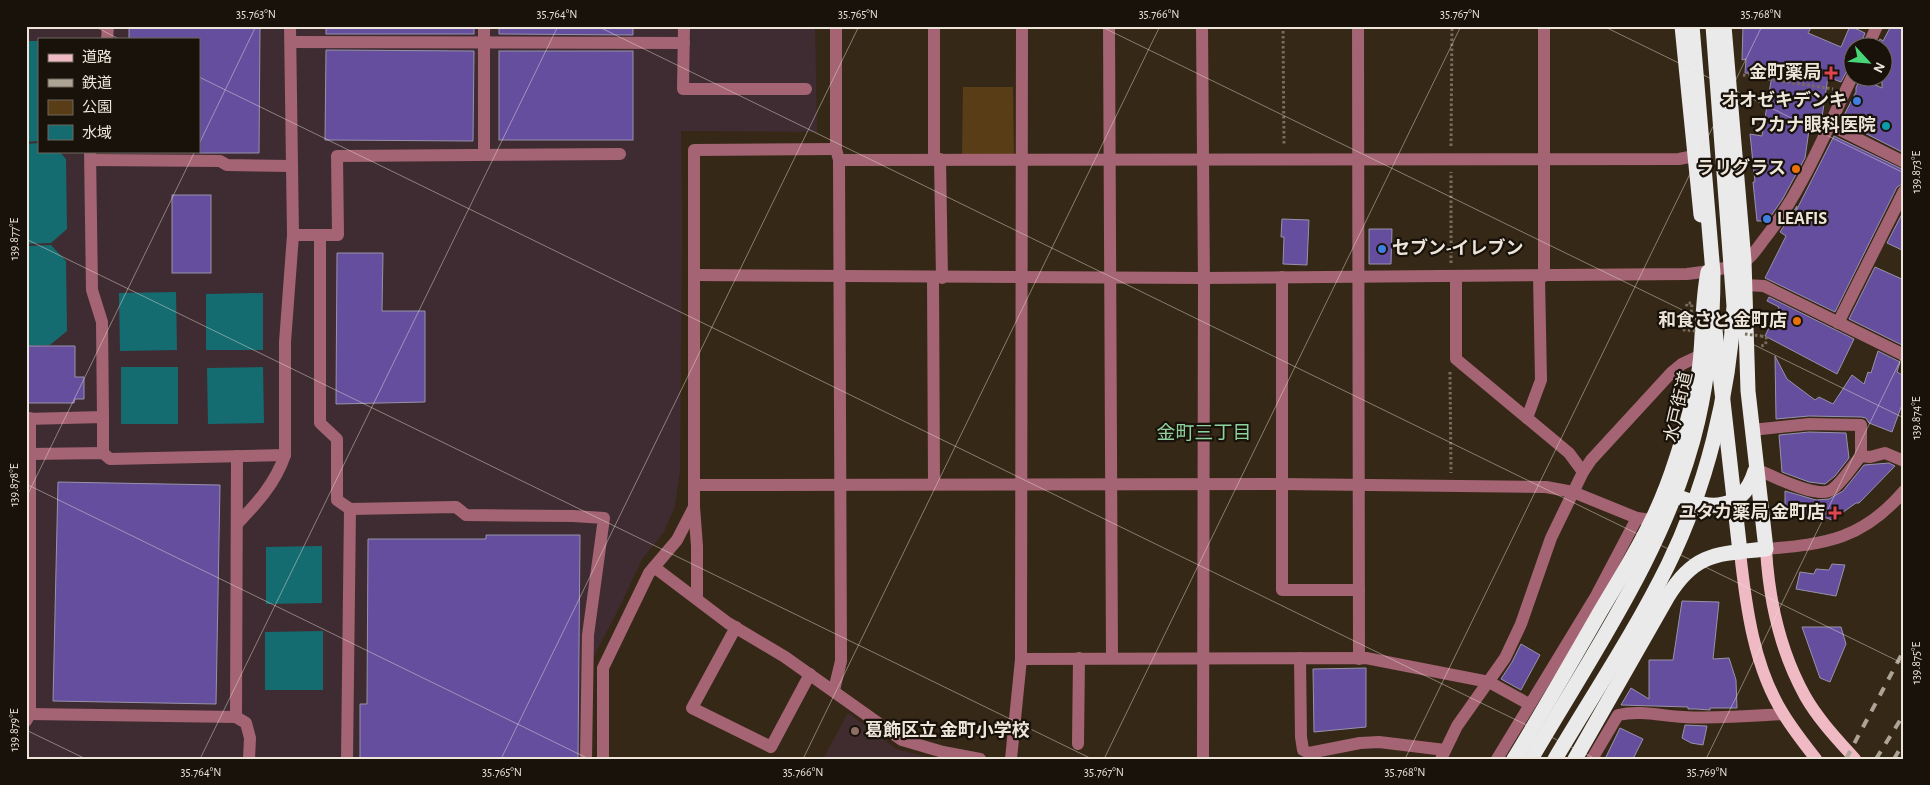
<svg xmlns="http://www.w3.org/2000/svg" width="1930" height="785" viewBox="0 0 1930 785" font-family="'Alegreya Sans','Noto Sans JP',sans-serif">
<rect width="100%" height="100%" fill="#362816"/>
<path fill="#3f2c33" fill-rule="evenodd" d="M 26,26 L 815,26 L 817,132 L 681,131 L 682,223 L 680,471 L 675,506 L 664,532 L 642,559 L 620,606 L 591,662 L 592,759 L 26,759 ZM 39,39 L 199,39 L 199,151 L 39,151 Z"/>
<path fill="#402c2f" d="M 848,713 L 896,749 L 935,759 L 823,759 Z"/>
<path fill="#593d17" d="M 963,87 L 1013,87 L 1014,156 L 962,157 Z"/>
<g fill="#156c70">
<path d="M 26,41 L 39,41 L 39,141 L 26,142 Z"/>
<path d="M 39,143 L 39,151 L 59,151 L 66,159 L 67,229 L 51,243 L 26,244 L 26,144 Z"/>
<path d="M 51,245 L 66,261 L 67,331 L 50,345 L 26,346 L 26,246 Z"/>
<path d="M 176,292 L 177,350 L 120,351 L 119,293 Z"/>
<path d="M 263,293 L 263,350 L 206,350 L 206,294 Z"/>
<rect x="121" y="367" width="57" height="57"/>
<path d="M 263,367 L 264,423 L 208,424 L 207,368 Z"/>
<path d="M 322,546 L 322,603 L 266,604 L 266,547 Z"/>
<path d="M 323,631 L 323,690 L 265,690 L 265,632 Z"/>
</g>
<g fill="#664e9f" stroke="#9792aa">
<path d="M 129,26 L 260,26 L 259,153 L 199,153 L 199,39 L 129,39 Z"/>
<rect x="326" y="26" width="148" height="8"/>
<path d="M 499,26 L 633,26 L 633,35 L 499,34 Z"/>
<path d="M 1743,26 L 1812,26 L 1808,33 L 1841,47 L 1850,26 L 1865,33 L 1859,48 L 1852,48 L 1852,69 L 1847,71 L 1841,82 L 1828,77 L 1821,124 L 1810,123 L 1805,158 L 1782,200 L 1766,223 L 1761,221 L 1757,221 L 1753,182 L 1755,182 L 1750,134 L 1762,136 L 1772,75 L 1745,73 L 1746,59 L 1742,60 Z"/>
<path d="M 1891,26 L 1904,26 L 1904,153 L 1841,121 L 1856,92 L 1856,88 L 1860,78 L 1882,88 L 1882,48 L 1876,48 L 1880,39 L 1883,41 Z"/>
<path d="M 326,50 L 474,51 L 473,141 L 325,140 Z"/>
<rect x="499" y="51" width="134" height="89"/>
<path d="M 1834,136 L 1904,170 L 1904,183 L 1897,187 L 1835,312 L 1765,278 L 1786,236 L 1780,232 L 1797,206 L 1796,211 Z"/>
<rect x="172" y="195" width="39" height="78"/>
<path d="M 1904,210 L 1904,251 L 1887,243 Z"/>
<path d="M 1282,219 L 1309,220 L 1307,265 L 1283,264 L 1284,237 L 1281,237 Z"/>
<path d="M 1369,229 L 1392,229 L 1391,264 L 1369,264 Z"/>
<path d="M 337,253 L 383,253 L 382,311 L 425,311 L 425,402 L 336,404 Z"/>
<path d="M 1875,267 L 1904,280 L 1904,346 L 1849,319 Z"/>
<path d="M 1769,297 L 1854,339 L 1837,374 L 1765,336 L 1779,307 L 1767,301 Z"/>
<path d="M 26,346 L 75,346 L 75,377 L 84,377 L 84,399 L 75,399 L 74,403 L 26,403 Z"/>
<path d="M 1878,351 L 1900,362 L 1897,372 L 1904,376 L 1904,399 L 1892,432 L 1869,423 L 1866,418 L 1861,417 L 1809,416 L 1776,419 L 1775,356 L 1787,379 L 1815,400 L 1819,397 L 1833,404 L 1852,375 L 1864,384 L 1868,372 L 1871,373 Z"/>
<path d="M 1809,432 L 1846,433 L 1849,458 L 1835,476 L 1825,484 L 1809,482 L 1782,472 L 1779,435 Z"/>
<path d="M 1889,463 L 1895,466 L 1859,503 L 1856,503 L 1832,520 L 1827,518 L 1785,516 L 1785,491 L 1816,500 L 1829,499 L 1843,491 L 1864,465 Z"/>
<path d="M 58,482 L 220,485 L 216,704 L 53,701 Z"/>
<path d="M 486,535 L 580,535 L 578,759 L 360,759 L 360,704 L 367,704 L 368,539 L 486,539 Z"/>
<path d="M 1832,564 L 1845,565 L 1836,596 L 1796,589 L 1800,572 L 1814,574 L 1816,569 L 1829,570 Z"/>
<path d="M 1682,601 L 1719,602 L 1713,659 L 1729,658 L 1736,680 L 1737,708 L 1710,708 L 1710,710 L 1696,709 L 1688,709 L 1688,707 L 1621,705 L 1631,688 L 1649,699 L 1649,660 L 1673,660 Z"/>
<path d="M 1802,627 L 1841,627 L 1846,644 L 1830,682 L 1820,678 Z"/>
<path d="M 1521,644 L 1540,655 L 1521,690 L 1501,679 L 1512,662 Z"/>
<path d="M 1366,668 L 1366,727 L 1314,732 L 1313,669 Z"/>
<path d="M 1685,725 L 1707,726 L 1703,745 L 1691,743 L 1682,738 Z"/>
<path d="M 1620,728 L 1643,739 L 1633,759 L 1605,759 Z"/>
</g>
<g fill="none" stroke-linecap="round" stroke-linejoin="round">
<g stroke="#786c5c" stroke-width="3" stroke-dasharray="2.5 2.5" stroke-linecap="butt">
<path d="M 1283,26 L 1284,146"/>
<path d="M 1743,75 L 1833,89"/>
<path d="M 1451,146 L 1452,26"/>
<path d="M 1451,263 L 1451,172"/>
<path d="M 1761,336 L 1766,337 L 1767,340 L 1765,345 L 1761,346"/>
<path d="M 1450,372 L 1451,473"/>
</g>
<g stroke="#a46473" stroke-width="12">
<path d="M 290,26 L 293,235"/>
<path d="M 684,26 L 683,89 L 806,89"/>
<path d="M 934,26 L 934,159"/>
<path d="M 1109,26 L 1112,658"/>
<path d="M 1202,26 L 1204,285 L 1203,759"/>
<path d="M 1358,26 L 1359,659"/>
<path d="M 1544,26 L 1544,276"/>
<path d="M 107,39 L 108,26"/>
<path d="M 291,42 L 684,43"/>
<path d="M 1867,48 L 1877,26"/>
<path d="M 1830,125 L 1904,162"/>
<path d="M 90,151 L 92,290 L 102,322 L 103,417"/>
<path d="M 484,154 L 484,26"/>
<path d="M 940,159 L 942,278"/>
<path d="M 91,160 L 220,161 L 227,165 L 292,166"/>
<path d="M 839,160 L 1679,159 L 1694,156"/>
<path d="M 320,235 L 320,423 L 337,439 L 337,500 L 350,509 L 347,759"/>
<path d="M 695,275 L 1203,278 L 1687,274 C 1704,272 1728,269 1744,262 C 1751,258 1757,249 1762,242 C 1801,194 1825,133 1852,77"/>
<path d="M 1282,277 L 1282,590 L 1359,590"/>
<path d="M 1456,277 L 1456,359 L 1569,453 L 1583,472"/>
<path d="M 933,278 L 934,484"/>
<path d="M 1745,285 L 1764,286 L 1904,355"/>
<path d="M 1838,323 L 1904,191"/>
<path d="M 1527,418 L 1541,380 L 1539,276"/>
<path d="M 26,419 L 103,417 L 103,453"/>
<path d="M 1752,430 L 1809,424 L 1861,425 L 1861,456 L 1870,457 L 1885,453 L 1904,461"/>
<path d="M 31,454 L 103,453 L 110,459 L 285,455 L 285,342 L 293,235 L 338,235 L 337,156 L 620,154"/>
<path d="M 1756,469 C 1771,475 1819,501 1833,489 C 1844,480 1852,466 1861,456"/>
<path d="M 695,485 L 1281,484 L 1546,487 L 1573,492 L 1637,518 L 1652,520"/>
<path d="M 694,507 L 697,546 L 697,599"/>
<path d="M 350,509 L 456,507 L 466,515 L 573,516 L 604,518 L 588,635 L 586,759"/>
<path d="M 237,524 C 257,503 275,484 285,455"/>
<path d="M 1766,549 C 1827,544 1863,539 1904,491"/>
<path d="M 654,567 L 728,623 L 785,657 L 902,740 L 943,752 L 980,759"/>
<path d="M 736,627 L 692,708 L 771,747 L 810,674"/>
<path d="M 1300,658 L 1301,737 L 1303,750 L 1309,753 L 1360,743 L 1379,742 L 1445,750"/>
<path d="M 1021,659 L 1366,658 L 1489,682 L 1529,704"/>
<path d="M 834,690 L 841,661 L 839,160 L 836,149 L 836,26"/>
<path d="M 30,714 L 236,717 L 246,723 L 250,738 L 249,759"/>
<path d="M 236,717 L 237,456"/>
<path d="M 26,721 L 30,714 L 30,418"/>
<path d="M 1078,744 L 1079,658"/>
<path d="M 603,759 L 603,668 L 649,573 L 677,540 L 694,507 L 694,150 L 836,149"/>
<path d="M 1011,759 L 1021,659 L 1022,26"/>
<path d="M 1441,759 L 1457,726 L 1505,658 L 1521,624 L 1551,538 L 1583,472 L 1591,460 L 1671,373 L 1682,364 L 1701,355"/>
<path d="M 1497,759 L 1596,596 L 1637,518"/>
<path d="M 1592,759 L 1618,715 C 1640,710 1662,716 1683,717 C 1717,719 1750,716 1783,714"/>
</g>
<g stroke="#f0bac4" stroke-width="12">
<path d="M 1766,549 C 1769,600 1780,651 1805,696 C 1818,719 1837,739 1855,759"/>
<path d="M 1740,552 C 1746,607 1754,668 1784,715 C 1794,731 1805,745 1816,759"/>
</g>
<g stroke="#eaeaea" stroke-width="15">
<path d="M 1682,26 L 1701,215"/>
<path d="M 1715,330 L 1740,552"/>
<path d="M 1665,491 C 1700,508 1741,518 1755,471"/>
<path d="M 1514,759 C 1542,713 1569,666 1596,619 C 1615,586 1636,554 1652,520 C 1672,480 1684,435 1695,392 C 1705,352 1700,311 1708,272"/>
<path d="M 1575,759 L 1668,596 C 1695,552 1718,554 1766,549 L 1748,391 L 1744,261 L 1724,26"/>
</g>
<g stroke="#aea496" stroke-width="4" stroke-dasharray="9 9" stroke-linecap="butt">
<path d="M 1846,759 L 1904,650"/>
<path d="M 1876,759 L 1904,714"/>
<path d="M 1894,759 L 1904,742"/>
</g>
<g stroke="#786c5c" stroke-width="3" stroke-dasharray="2.5 2.5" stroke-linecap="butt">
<path d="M 1690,327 L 1692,303 L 1687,303 L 1684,330 L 1697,331"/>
<path d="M 1745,334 L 1761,336"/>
</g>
<g stroke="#eaeaea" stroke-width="15">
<path d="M 1531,759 C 1594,651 1670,543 1698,420 C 1709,372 1713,322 1713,273 L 1692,26"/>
<path d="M 1555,759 C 1593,695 1635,632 1668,565 C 1707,485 1729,395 1734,306 L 1713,26"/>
</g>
</g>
<path fill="none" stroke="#eee5da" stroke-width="1" stroke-opacity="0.45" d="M 94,26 L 119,39M 597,26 L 1904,664M 1100,26 L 1904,418M 1603,26 L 1904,173M 199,77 L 1596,759M 199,144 L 256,26M 26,239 L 1092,759M 26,484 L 589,759M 26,498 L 195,151M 26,730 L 86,759M 200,759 L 558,26M 501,759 L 859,26M 803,759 L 1160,26M 1104,759 L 1461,26M 1405,759 L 1762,26M 1706,759 L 1904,353"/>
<g fill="#e0444e" stroke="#18120a" stroke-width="2">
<path d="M1828.5 65.5h5v5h5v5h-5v5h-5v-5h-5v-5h5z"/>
<path d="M1832.5 505.5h5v5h5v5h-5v5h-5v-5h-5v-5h5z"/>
</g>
<g fill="#3f7fe0" stroke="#18120a" stroke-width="2">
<circle cx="1857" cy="101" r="5"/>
<circle cx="1767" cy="219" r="5"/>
<circle cx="1382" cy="249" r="5"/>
</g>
<circle fill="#0f9aa8" stroke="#18120a" stroke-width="2" cx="1886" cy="126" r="5"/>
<g fill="#e8710a" stroke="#18120a" stroke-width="2">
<circle cx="1796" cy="169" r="5"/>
<circle cx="1797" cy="321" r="5"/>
</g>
<circle fill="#8d6e63" stroke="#18120a" stroke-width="2" cx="855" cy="731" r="5"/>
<g text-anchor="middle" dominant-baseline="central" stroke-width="4.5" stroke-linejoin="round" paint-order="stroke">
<g font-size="18" font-weight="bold" fill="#eee5da" stroke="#18120a" text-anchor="end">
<text x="1821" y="73">金町薬局</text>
<text x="1847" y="101">オオゼキデンキ</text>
<text x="1876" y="126">ワカナ眼科医院</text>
<text x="1786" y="169">ラリグラス</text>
<text x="1777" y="219" text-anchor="start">LEAFIS</text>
<text x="1392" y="249" text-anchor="start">セブン-イレブン</text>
<text x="1787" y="321">和食さと 金町店</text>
<text x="1825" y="513">ユタカ薬局 金町店</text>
<text x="865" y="731" text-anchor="start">葛飾区立 金町小学校</text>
</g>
<g font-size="18" fill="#eee5da" stroke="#18120a">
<text transform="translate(1679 407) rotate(-77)">水戸街道</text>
</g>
<g font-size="19" fill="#8fd29e" stroke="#18120a">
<text x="1204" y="433">金町三丁目</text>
</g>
</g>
<rect width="1930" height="785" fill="none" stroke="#18120a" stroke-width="55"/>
<rect x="38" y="38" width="162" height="115" fill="#18120a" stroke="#6e665d"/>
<rect x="48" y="54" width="25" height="8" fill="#f0bac4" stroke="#6e665d"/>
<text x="82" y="62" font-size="15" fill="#eee5da">道路</text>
<rect x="48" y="79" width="25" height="8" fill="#aea496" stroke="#6e665d"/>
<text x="82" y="88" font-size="15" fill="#eee5da">鉄道</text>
<rect x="48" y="100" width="25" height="15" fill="#593d17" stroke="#6e665d"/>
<text x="82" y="112" font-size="15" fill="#eee5da">公園</text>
<rect x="48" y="125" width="25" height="15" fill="#156c70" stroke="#6e665d"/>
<text x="82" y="138" font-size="15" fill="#eee5da">水域</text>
<g transform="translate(1868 62) rotate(116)"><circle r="24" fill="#18120a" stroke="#6e665d"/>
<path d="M0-4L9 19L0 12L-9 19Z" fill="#48d778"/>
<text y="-8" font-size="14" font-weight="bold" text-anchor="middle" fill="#eee5da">N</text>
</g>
<rect x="28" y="28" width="1874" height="730" fill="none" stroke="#eee5da" stroke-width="2"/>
<g font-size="12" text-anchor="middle" fill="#eee5da">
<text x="256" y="18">35.763°N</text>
<text x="557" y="18">35.764°N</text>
<text x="858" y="18">35.765°N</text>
<text x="1159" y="18">35.766°N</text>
<text x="1460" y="18">35.767°N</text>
<text x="1761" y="18">35.768°N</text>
<text transform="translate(1916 172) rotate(-90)" y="4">139.873°E</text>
<text transform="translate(14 239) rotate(-90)" y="4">139.877°E</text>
<text transform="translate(1916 418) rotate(-90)" y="4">139.874°E</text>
<text transform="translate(14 485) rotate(-90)" y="4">139.878°E</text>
<text transform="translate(1916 663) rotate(-90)" y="4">139.875°E</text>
<text transform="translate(14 730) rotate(-90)" y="4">139.879°E</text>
<text x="201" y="776">35.764°N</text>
<text x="502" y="776">35.765°N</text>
<text x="803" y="776">35.766°N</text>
<text x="1104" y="776">35.767°N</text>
<text x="1405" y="776">35.768°N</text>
<text x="1707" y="776">35.769°N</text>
</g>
</svg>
